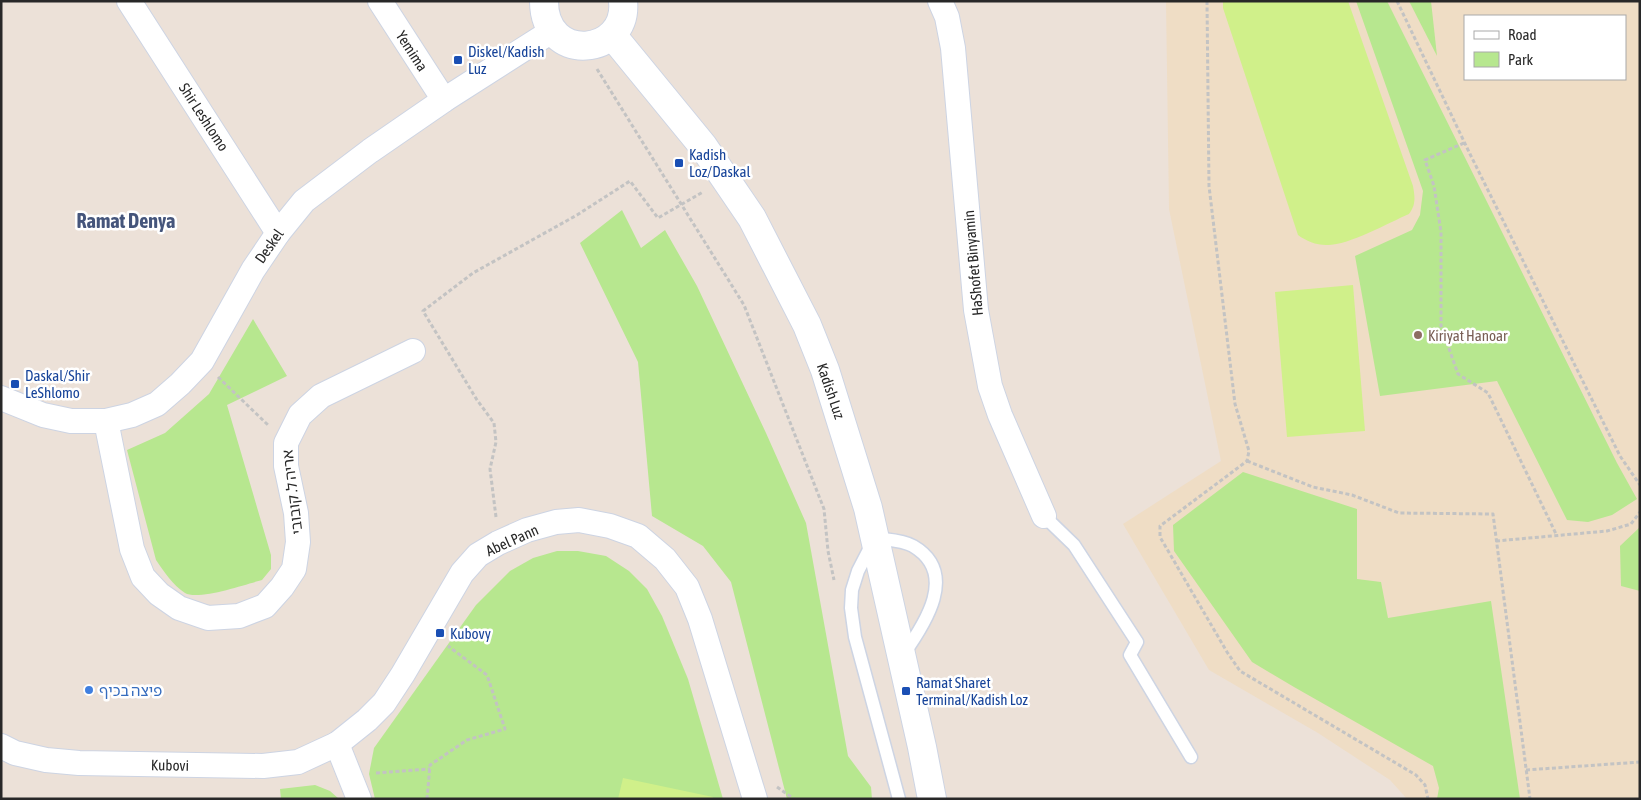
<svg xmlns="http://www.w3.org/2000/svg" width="1641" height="800" viewBox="0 0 1641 800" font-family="'Asap Condensed','Noto Sans Hebrew',sans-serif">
<rect width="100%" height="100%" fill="#ece1d8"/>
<path fill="#efddc5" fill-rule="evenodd" d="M 1166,1 L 1640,1 L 1640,799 L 1407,799 L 1390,780 L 1318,733 L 1209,670 L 1123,524 L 1221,461 L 1169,209 ZM 1465,16 L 1625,16 L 1625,79 L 1465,79 Z"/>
<g fill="#b7e78f">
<path d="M 1356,1 L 1387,1 L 1617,463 L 1637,499 L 1612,515 L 1588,522 L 1567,520 L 1497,381 L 1380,396 L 1355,256 L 1412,230 L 1420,215 L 1423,191 Z"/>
<path d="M 1409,1 L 1431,1 L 1437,56 Z"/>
<path d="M 622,210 L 641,248 L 665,230 L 697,286 L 766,433 L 806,523 L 848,756 L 871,787 L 872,799 L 787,799 L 731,582 L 703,546 L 652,516 L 638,362 L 580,243 Z"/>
<path d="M 253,319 L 287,376 L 227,405 L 271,555 L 271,569 L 262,580 C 246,584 198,601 185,593 C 173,585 164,572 156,560 L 127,450 L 165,433 L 209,394 Z"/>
<path d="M 1243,472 L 1357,509 L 1357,579 L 1381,582 L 1388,618 L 1491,601 L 1520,799 L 1437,799 L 1439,788 L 1433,766 L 1294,687 L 1252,662 L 1174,551 L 1173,525 Z"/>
<path d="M 1640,527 L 1640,591 L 1621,586 L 1620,546 Z"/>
<path d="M 557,551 L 578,551 L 606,556 L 629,571 L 647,589 L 662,616 L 688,679 L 723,799 L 375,799 L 369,774 L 374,748 L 476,605 L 510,571 L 533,558 Z"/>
<path d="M 315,785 L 330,791 L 339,799 L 281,799 L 280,789 Z"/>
</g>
<g fill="#d0f08a">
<path d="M 1223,1 L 1348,1 L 1413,186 C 1415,197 1416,205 1409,214 C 1388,223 1348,246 1326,245 C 1316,245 1306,241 1298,235 L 1223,8 Z"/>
<path d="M 1353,285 L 1365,431 L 1287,437 L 1275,292 Z"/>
<path d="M 623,778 L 713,797 L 712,799 L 618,799 Z"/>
</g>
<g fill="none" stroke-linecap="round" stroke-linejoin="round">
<defs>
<g id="lane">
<path d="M 1044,516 L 1074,545 L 1137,642 L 1130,655 L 1191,757"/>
<path d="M 899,799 L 855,637 L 851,608 L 852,590 L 858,571 L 875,538 C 887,540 902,540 913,546 C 959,573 925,624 903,655"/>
</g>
<g id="street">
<path d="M 129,1 L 278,233"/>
<path d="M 380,1 L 444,100"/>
<path d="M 940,1 L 947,17 L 953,48 L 976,310 L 990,386 L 1000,415 L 1044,516"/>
<path d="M 1,398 L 43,415 L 71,421 L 106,421 L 132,415 L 157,404 L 180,384 L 202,361 L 253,270 L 278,233 L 304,201 L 370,151 L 444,100 L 552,31"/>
<path d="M 106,421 L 132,549 L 143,577 L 159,594 L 179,608 L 208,618 L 239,616 L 265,606 L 282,587 L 294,569 L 298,542 L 296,513 L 286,466 L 286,443 L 300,415 L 321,396 L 413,351"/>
<path d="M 337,744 L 359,799"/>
<path d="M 1,746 L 15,753 L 46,760 L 79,763 L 263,766 L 298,762 L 337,744 L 367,720 L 384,703 L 403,674 L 462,573 L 478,555 L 498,543 L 527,530 L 556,522 L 579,520 L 610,526 L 638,536 L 665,559 L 687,587 L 700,619 L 755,799"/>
</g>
<g id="secondary">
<path d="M 544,1 C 544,65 629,56 623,1"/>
<path d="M 612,35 L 703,146 L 752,218 L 807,325 L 825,370 L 868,508 L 922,747 L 932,799"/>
</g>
</defs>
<use href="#lane" stroke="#cdd4e3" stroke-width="15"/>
<use href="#street" stroke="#cdd4e3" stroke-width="26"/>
<use href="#secondary" stroke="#cdd4e3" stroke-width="30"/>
<g stroke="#c3c3c3" stroke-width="3" stroke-dasharray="4 2.5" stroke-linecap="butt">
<path d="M 1207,1 L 1209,186 L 1235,404 L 1249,451 L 1247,461 L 1160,526 L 1160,537 L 1227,652 L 1240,671 L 1416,775 L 1425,785 L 1428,799"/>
<path d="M 1397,1 L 1470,154 L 1620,456 L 1640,485"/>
<path d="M 597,69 L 744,305 L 824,509 L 828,551 L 834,580"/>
<path d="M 1464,143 L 1425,160 L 1434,186 L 1441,232 L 1441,326 L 1458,374 L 1488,393 L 1557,536"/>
<path d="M 218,377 L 268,425"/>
<path d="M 1247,461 L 1313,487 L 1352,495 L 1399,513 L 1493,514 L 1530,799"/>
<path d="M 496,517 L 490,469 L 496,442 L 494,423 L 477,400 L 423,311 L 473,273 L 577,215 L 630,181 L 658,218 L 703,192"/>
<path d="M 1496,541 L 1607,531 L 1631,524 L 1640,512"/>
<path d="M 1526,770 L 1640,762"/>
<path d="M 376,773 L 430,769"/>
<path d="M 777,787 L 794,799"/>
<path d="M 427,799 L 430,765 L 467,740 L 505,729 L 487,675 L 448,646"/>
</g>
<use href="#lane" stroke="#fff" stroke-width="12"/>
<use href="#street" stroke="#fff" stroke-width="24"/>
<use href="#secondary" stroke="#fff" stroke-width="28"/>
</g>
<g fill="#1a4fb4" stroke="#fff" stroke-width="2">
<rect x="453" y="55" width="10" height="10" rx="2.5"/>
<rect x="674" y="158" width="10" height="10" rx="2.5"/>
<rect x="10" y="379" width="10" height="10" rx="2.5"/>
<rect x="435" y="628" width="10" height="10" rx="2.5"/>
<rect x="901" y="686" width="10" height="10" rx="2.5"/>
</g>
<circle fill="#8d6e63" stroke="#fff" stroke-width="2" cx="1418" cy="335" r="5"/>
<circle fill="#3f7fe0" stroke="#fff" stroke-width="2" cx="89" cy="690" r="5"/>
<g text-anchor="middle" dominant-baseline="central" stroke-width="5" stroke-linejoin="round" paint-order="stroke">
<g font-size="15" fill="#282828" stroke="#fff">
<text transform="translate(412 51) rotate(57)">Yemima</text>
<text transform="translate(204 117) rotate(57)">Shir Leshlomo</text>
<text transform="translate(269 246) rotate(-55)">Deskel</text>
<text transform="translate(973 263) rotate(-95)">HaShofet Binyamin</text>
<text transform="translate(831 391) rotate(71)">Kadish Luz</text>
<text transform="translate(292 492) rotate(-97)">אריה ל. קובובי</text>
<text transform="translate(512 540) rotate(-24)">Abel Pann</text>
<text transform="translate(170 765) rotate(1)">Kubovi</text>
</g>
<g font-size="15" fill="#164399" stroke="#fff" text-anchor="start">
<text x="468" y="51">Diskel/Kadish<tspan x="468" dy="17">Luz</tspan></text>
<text x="689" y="154">Kadish<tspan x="689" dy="17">Loz/Daskal</tspan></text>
<text x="25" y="375">Daskal/Shir<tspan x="25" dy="17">LeShlomo</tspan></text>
<text x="450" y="633">Kubovy</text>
<text x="916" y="682">Ramat Sharet<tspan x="916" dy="17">Terminal/Kadish Loz</tspan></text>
</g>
<g font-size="15" fill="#785e54" stroke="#fff" text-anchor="start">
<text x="1428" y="335">Kiriyat Hanoar</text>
</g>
<g font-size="15" fill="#366cbe" stroke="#fff" text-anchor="start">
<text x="99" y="690">פיצה בכיף</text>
</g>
<g font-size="20" font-weight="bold" fill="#45557b" stroke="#fff">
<text x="126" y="220">Ramat Denya</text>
</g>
</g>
<rect width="1641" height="800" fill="none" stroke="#282828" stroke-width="5"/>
<rect x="1464" y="15" width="162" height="65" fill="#ffffff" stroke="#a9a9a9"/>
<rect x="1474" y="31" width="25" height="8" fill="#ffffff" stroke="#a9a9a9"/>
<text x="1508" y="40" font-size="15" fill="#282828">Road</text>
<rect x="1474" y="52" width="25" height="15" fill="#b7e78f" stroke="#a9a9a9"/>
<text x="1508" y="65" font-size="15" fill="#282828">Park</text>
</svg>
